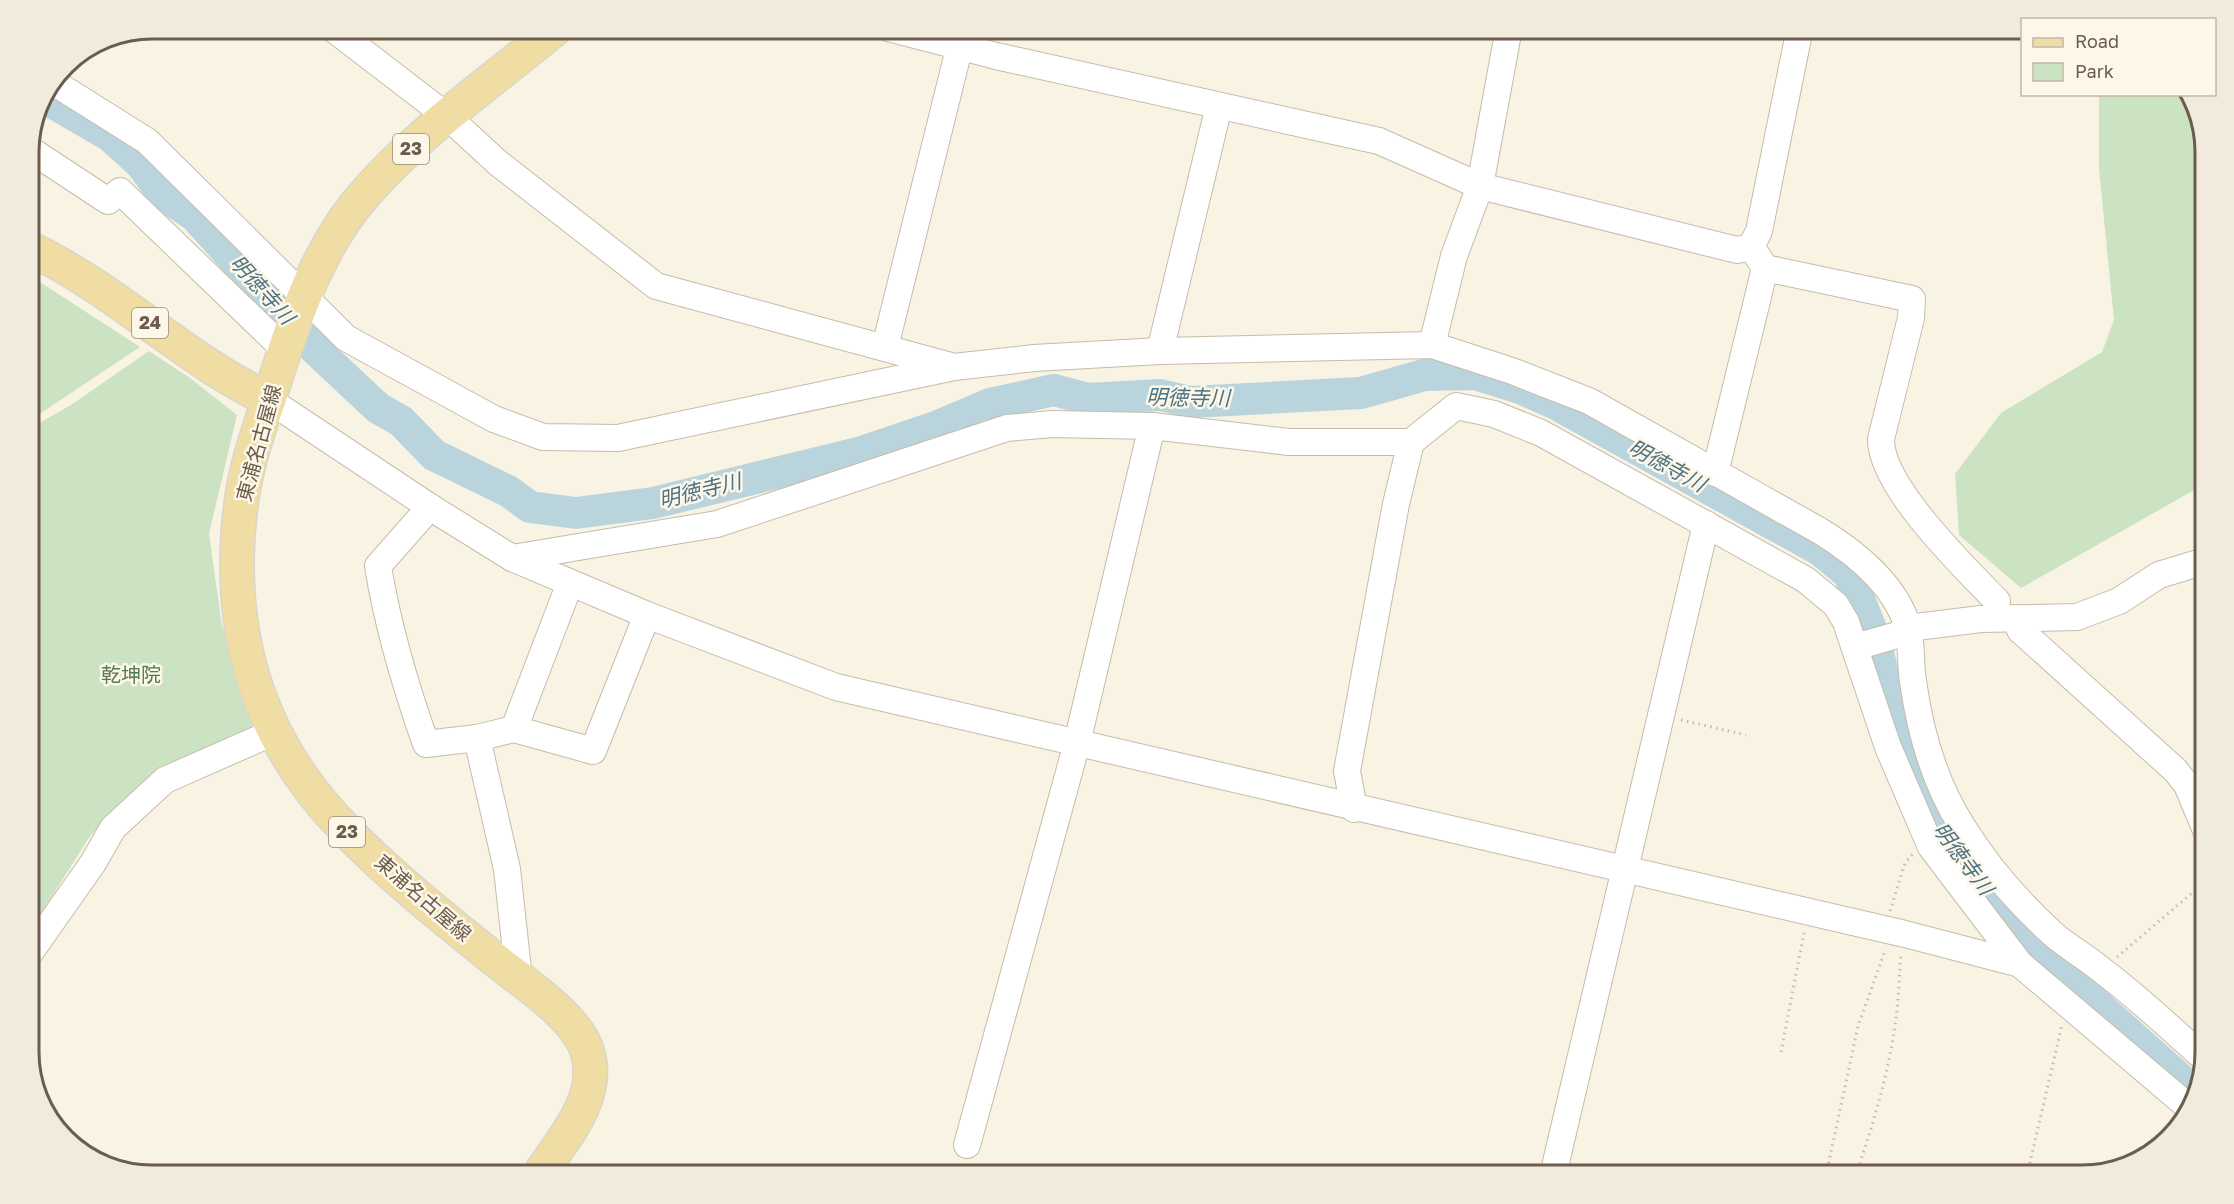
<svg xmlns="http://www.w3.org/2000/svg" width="2234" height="1204" font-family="'Golos Text','Noto Sans JP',sans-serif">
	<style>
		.green { fill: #cce3c3 }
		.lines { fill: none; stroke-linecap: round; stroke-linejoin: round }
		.river { stroke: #bad4de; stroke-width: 32 }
		.minor-casing { stroke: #c7bbab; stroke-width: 28 }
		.major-casing { stroke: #d9d5d0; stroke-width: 36 }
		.path { stroke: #ceb9a2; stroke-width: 3; stroke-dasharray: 1.5 4.5; stroke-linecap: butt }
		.minor { stroke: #fff; stroke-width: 26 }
		.major { stroke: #efdda3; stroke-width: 33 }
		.labels { text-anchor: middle; stroke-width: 5; stroke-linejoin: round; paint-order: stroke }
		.shield { fill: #fcf7e8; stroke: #978a7b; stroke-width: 1.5 }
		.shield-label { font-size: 18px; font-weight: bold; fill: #6c5c4c }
		.street-label { font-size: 20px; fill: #6c5c4c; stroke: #fcf7e8 }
		.park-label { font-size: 20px; fill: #537b4c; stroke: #fcf7e8 }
		.water-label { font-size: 21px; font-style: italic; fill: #4d7283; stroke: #fcf7e8 }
		.rim { fill: none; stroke: #6c5c4c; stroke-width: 3 }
	</style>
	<rect width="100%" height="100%" fill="#f8f3e2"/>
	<g class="green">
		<path d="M2099,95H2189L2205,144V484L2021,588L1959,535L1955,474L2001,413L2102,352L2114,320L2099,169Z"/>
		<path d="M29,275L140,347L29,421Z"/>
		<path d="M149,351L190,378L237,415L209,534L222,626L274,732L148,778L90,836L29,933V429L71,405Z"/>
	</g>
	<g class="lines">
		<path class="river" d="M43,97L110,136L141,164L164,195L195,216L315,349L378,408L401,421L434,455L508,491L530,507L576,513L653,503L862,452L936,427L990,404L1054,390L1088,399L1160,395L1191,402L1361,393L1424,375L1475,374L1520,388L1556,404L1820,550L1849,574L1873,634L1903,751L1923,805L1952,850L2031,946L2196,1093"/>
		<defs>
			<g id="minor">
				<path d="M332,28L448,117L498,163L656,286L951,366"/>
				<path d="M888,28L996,56L1379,141L1480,186L1737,250L1751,247L1759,231L1800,28"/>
				<path d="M53,82L147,141L346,338L494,419L543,437L618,438L954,367L1034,358L1160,351L1432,345L1512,371L1589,401L1820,531C1856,553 1895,584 1908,627C1912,642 1910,664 1913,681C1920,732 1934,782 1962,826C1986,865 2019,903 2053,934C2069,948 2088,958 2104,972C2139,998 2171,1029 2204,1058"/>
				<path d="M29,149L108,201L120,191L285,350"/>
				<path d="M1765,268L1912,299L1911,318L1881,439C1880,486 1965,568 1997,601"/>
				<path d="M1432,345L1454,256L1480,186L1509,28"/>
				<path d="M885,347L960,45"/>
				<path d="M1160,351L1219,106"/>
				<path d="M269,400L430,507L512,558L647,615L836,687L1905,934L2020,964"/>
				<path d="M1715,473L1765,268L1756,254"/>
				<path d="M430,507L378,566C388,628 405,685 426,744L477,738L507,869L519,979"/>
				<path d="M512,558L717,524L1007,428L1052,424L1152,426L1289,442H1411"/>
				<path d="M2015,618L2020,630L2175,770L2187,785L2205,828"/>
				<path d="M1908,628L1981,619L2077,617L2119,601L2159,575L2205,561"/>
				<path d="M1855,647L1908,632"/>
				<path d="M514,729L570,583"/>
				<path d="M477,738L514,729L593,751L647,615"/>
				<path d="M1354,809L1347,771L1396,504L1411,442L1456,406L1494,414L1541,433L1806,580L1836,605L1846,622L1888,747L1931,847L2020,964L2191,1109"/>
				<path d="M29,954L93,863L113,828L165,780L274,732"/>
				<path d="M967,1145L1077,743L1152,426"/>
				<path d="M1553,1175L1706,524"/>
			</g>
			<g id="major">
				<path d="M29,248C96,280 151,328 213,368C231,380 250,390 269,400"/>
				<path d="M539,1175C563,1139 604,1095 586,1048C573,1013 518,979 489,955C440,915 389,875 345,829C254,737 224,623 242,497C248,456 265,413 277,374C296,315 316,256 354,207C408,139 489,84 556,28"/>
			</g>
		</defs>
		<use href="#minor" class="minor-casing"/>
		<use href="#major" class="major-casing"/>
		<g class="path">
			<path d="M1681,720L1746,735"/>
			<path d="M1890,911L1905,863L1913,854"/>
			<path d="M2117,957L2205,882"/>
			<path d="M1781,1052L1804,933"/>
			<path d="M1826,1175L1858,1026L1885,951"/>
			<path d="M1856,1175C1873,1124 1889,1073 1896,1018C1899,997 1899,975 1901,954"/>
			<path d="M2027,1175L2062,1025"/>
		</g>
		<use href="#minor" class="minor"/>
		<use href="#major" class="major"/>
	</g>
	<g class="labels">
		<g class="shield">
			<rect x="393" y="134" width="36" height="30" rx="4.5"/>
			<rect x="132" y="308" width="36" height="30" rx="4.5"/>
			<rect x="329" y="817" width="36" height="30" rx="4.5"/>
		</g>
		<g class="shield-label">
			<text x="411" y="155">23</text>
			<text x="150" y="329">24</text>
			<text x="347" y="838">23</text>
		</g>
		<g class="street-label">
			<text transform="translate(259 443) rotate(-75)" y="7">東浦名古屋線</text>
			<text transform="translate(423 898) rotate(41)" y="7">東浦名古屋線</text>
		</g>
		<g class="park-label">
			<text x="131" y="682">乾坤院</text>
		</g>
		<g class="water-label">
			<text transform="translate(262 290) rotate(48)" y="7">明徳寺川</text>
			<text transform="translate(1188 398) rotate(1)" y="7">明徳寺川</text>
			<text transform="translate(1667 466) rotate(29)" y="7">明徳寺川</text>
			<text transform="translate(700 491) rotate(-14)" y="7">明徳寺川</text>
			<text transform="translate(1963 859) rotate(53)" y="7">明徳寺川</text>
		</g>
	</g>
	<path d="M0 0H2234V1204H0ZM152 39H2082A113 113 0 0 1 2195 152V1052A113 113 0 0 1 2082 1165H152A113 113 0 0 1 39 1052V152A113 113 0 0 1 152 39Z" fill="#f0ebdc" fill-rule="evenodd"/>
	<path class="rim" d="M152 39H2082A113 113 0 0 1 2195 152V1052A113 113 0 0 1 2082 1165H152A113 113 0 0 1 39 1052V152A113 113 0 0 1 152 39Z"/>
	<rect x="2021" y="18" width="195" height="78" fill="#fcf7e8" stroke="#c2b9aa" stroke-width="1.5"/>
	<rect x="2033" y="38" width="30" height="9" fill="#efdda3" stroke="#c2b9aa" stroke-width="1.5"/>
	<text x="2075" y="48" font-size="18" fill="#6c5c4c">Road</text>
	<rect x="2033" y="63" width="30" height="18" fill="#cce3c3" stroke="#c2b9aa" stroke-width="1.5"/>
	<text x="2075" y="78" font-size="18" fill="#6c5c4c">Park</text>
</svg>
